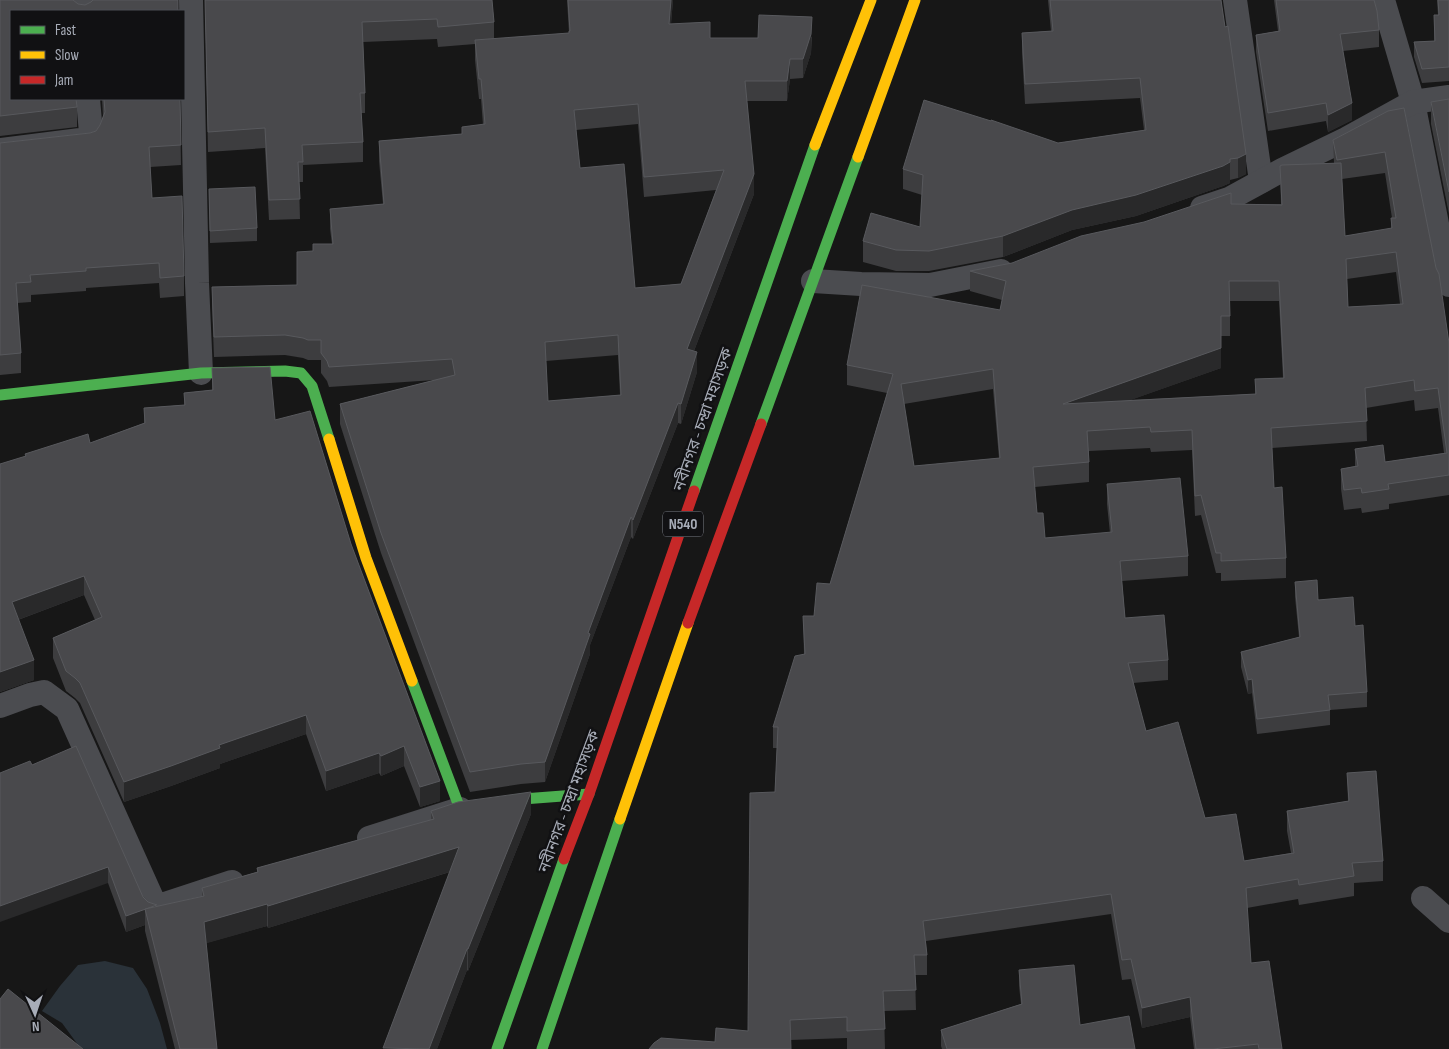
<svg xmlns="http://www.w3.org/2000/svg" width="1449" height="1049" font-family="'Sofia Sans Condensed','Noto Sans Bengali',sans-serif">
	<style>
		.water { fill: #2a3239 }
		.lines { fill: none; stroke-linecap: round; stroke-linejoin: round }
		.street { stroke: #4b4c50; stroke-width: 24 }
		.fast { stroke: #4caf50; stroke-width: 11 }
		.slow { stroke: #ffc107; stroke-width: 11 }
		.jam { stroke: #c62828; stroke-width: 11 }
		.wall { fill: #3d3d3f; fill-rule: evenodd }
		.shaded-wall { fill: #29292a }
		.building { fill: #49494c; stroke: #58595d; fill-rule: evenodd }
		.labels { text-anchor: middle; stroke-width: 5; stroke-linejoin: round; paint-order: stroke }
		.shield { fill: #111113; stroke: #7b7e86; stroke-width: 1 }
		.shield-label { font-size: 15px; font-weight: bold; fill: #a8adb8 }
		.street-label { font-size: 16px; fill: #a8adb8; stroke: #111113 }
	</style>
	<rect width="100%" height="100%" fill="#171717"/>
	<path class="water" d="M105,961L133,968L147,989L160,1023L167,1049H81L62,1023L42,1011L60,986L78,965Z"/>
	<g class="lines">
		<g class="street">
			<path d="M82,0L83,11"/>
			<path d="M191,0L197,283L201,373"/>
			<path d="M1235,0L1261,181"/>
			<path d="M1383,0L1413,102L1449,285"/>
			<path d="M0,150L88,139L91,133L88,99"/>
			<path d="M1202,208L1229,199L1282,170L1346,139L1413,102L1449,97"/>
			<path d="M813,281L861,284L930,285L1001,271"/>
			<path d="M0,706L30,695L44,692L67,709L156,907L232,882"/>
			<path d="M369,838L460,809"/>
			<path d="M1423,898L1449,921"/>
		</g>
		<g class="fast">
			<path d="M0,395L201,373L285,371L301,373L312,386L329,439"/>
			<path d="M761,424L858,157"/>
			<path d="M694,491L815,145"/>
			<path d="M412,681L460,809L523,799L589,794"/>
			<path d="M497,1049L564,859"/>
			<path d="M542,1049L620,819"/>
		</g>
		<g class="slow">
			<path d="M815,145L871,0"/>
			<path d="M858,157L915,0"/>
			<path d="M329,439L366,558L412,681"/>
			<path d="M620,819L688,623"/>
		</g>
		<g class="jam">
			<path d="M688,623L761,424"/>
			<path d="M564,859L589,794L694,491"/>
		</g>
	</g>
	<g class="wall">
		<path d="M0,0L85,5L11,11L77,107V127L0,136Z"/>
		<path d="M205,0H492L494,22V39L569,33L567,0H673L671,24L710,38H758L812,37L811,53L803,78L790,79L787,101H747L754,194L694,351L697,372L681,424L678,423L633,539L631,537L590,645V654L545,782L521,784L470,792L381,553L340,424V404L435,380L329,387L327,381L321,373V360H308L303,358L285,355L214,357L212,306V287L297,285L313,251L332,244L330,229V209L383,204L379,161V141L462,134V127L483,125L481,99H479L475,60V44L438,47L437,39L363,42L365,93V113H361L363,142V162L303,165V182H299L300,219L269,220L265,148L208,152ZM638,124L644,197L716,190L681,284L635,288L580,168L576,130ZM618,355L620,395L548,401L546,361Z"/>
		<path d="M1048,0H1221L1246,174L1238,178L1230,180V183L1223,186L1136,216L1072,230L1003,257L929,271H896L863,262V241L920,227L922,195L903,189V169L1058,143L1144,130L1140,98L1025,104L1022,53V33L1051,31Z"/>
		<path d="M1274,0H1374L1379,30V47L1343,51L1352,120L1328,132L1326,121L1268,131L1256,52V35L1278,31Z"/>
		<path d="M1437,0H1449V81L1422,83L1414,57V42L1434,41V15H1438Z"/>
		<path d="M102,99H180L181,165L150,167L152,198L184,276V296L160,298L159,283L86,288V291L31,295V302L17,303L21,353V373L0,375V143L90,133L96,131L100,125L103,116Z"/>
		<path d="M1449,99V214L1431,124V102Z"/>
		<path d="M1388,111L1449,343V495L1389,504V509L1362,513L1361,508L1344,510L1341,489V469L1355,466V449L1385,462L1444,453L1438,408L1415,411L1414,400L1366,408L1367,441L1272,448L1274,488L1286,558V578L1221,581V573H1216L1201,515L1195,516L1192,450L1151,452L1150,448L1089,451V482L1035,487L1037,513L1045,538L1110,533L1107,504V484L1188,556V576L1122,581L1125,618L1168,660V680L1133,683L1146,731L1205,818L1244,861L1291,853L1287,831V811L1348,801L1347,773L1383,861V881L1354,883V896L1299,905L1298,899L1247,908L1251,963L1282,1049H1194L1190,1017L1142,1028L1131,979L1122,980L1111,914L926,941L927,955V975H915L916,1010L884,1011L885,1049H847V1038L790,1040L715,1042L748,1031L775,792L777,748H773V727L804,654L803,616H814L830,584L887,393L847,385V365L1000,310L1002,300L970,291V271L1012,263L1231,204H1281L1280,166L1334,163L1333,140ZM1385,173L1392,218H1391V229L1345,236L1342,179ZM1396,272L1400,304L1348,307L1347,279ZM1230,301H1279L1283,378L1255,379V394L1130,400L1221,368V336H1230ZM993,389L999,458L914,466L904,404Z"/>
		<path d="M209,189L257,228V241L210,243Z"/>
		<path d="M212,368L275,420L351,544L440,801L420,807L404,766L381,776L379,773L326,791L306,734L220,764V768L171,786L124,802L80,703L75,698L66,691L53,658V638L95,620L84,595L18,620L34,680L0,692V464L25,457V454L90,443L144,423V408L184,405V393L212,390Z"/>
		<path d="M1295,582L1355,626L1367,692V707L1330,710V725L1257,734L1252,693L1248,694L1241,667V652L1299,637L1295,597Z"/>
		<path d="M32,765L148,902L157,907L202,896V888L257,872V868L431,820V811L531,814L468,971L467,970L437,1049L383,1048L450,872L268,928L267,926L206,943L217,1049H175L145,931V925L126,932L108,883Z"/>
		<path d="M1019,970L1080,1025L1135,1049H942L941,1046V1030L1021,1004L1019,986Z"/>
	</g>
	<g class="shaded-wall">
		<path d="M671,0H673L669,44V24Z"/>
		<path d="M812,17L811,53L803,78V59Z"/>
		<path d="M790,59V79L787,101V81Z"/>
		<path d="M1352,103V120L1328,132V115Z"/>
		<path d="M1246,154V174L1238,178V158Z"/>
		<path d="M1230,162V183L1223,186L1136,216L1072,230L1003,257V236L1072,210Z"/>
		<path d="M754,174V194L687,369V349Z"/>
		<path d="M1221,348V368L1063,424V404Z"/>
		<path d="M697,352V372L681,424V404Z"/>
		<path d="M678,403V423L633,539V520Z"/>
		<path d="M631,517V537L590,645V654L545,782V762L588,633Z"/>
		<path d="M84,576V595L12,622V602Z"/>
		<path d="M34,660V680L0,692V672Z"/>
		<path d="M1252,679V693L1248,694V680Z"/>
		<path d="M306,715V734L220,764V768L171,786L124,802V782L219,745Z"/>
		<path d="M404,746V766L381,776V756Z"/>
		<path d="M379,753V773L326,791V771Z"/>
		<path d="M440,781V801L420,807V787Z"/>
		<path d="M531,792V814L468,971V949Z"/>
		<path d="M459,847V869L268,928V906Z"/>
		<path d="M108,867V883L0,922V906Z"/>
		<path d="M267,904V926L204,944V922Z"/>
		<path d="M157,905V921L145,909V925L126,932V916Z"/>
		<path d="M467,949V970L437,1049H429Z"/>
		<path d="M1190,997V1017L1142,1028V1008Z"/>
	</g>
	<g class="building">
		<path d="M0,0H73L78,4L85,5L91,2L93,0H178V11H11V99H76L77,107L0,116Z"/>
		<path d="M205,0H492L494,22L438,27L437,19L362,22L365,93H360L363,142L302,145L303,162H298L300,199L269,200L265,128L208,132Z"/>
		<path d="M568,0H671L669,24L710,22V38H758L759,15L812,17L811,34L803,59H790L787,81H745L754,174L687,349L697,352L681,404L678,403L633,520L631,517L588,633L590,634L545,762L521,764L470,772L381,533L340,404L455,375L452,359L329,367L327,361L321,353V340H308L303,338L285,335L214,337L212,287L297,285V252L313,251V244H333L330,209L384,204L379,141L462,134V127L485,124L481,79H479L475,40L569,33V31H570ZM638,104L644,177L724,170L681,284L635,288L624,164L580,168L574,110ZM618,335L621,395L548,401L545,342Z"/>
		<path d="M1050,0H1221L1225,27L1228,26L1246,154L1238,158L1230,159V162L1223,166L1136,195L1072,210L1003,236L929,251L896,250L863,241L871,213L920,227L923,175L903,169L924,100L991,121V120L1058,143L1146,130L1140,78L1025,84L1022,33L1053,31Z"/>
		<path d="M1276,0H1374L1377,11L1379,30L1340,34L1352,103L1328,115L1326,103L1268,113L1256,35L1280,31Z"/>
		<path d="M1438,0H1449V67L1422,69L1414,42L1435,41L1434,15H1439Z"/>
		<path d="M104,99H180L181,145L149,147L152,198L182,196L184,276L160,278L159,263L86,268V271L30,275L31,282L16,283L21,353L0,355V143L90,133L96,131L100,125L105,112Z"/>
		<path d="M1449,99V192L1431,102Z"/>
		<path d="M1404,108L1436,268L1439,274L1449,343V475L1388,484L1389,489L1362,493L1361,488L1344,490L1341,469L1358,466L1355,449L1383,445L1385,462L1447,453L1438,388L1415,391L1414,380L1365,388L1367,421L1271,428L1274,488L1282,487L1286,558L1221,561V553H1216L1201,495L1195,496L1192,430L1151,432L1150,427L1087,431L1089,462L1033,467L1037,513H1043L1045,538L1112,532L1107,484L1180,478L1188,556L1120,561L1125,618L1164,615L1168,660L1128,663L1146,731L1178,722L1205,818L1236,814L1244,861L1294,853L1287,811L1349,801L1347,773L1376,771L1383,861L1352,863L1354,876L1299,885L1298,879L1246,888L1251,963L1269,961L1282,1049H1259L1258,1044L1213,1049H1196L1190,997L1142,1008L1131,959L1122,960L1111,894L923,921L927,955H914L916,990L883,991L885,1029L847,1031V1017L790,1020L791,1049H649L654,1043L661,1038L715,1042L716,1028L748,1031L750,793L775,792L778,727H773L795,656L805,654L803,616H814L817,583L830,584L893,374L847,365L862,285L1000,310L1006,281L970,271L1012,263L1081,236L1144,222L1231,193V204L1282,205L1280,166L1282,165L1341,163L1345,236L1392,228L1391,218H1396L1385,152L1337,160L1333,140L1388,111ZM1396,252L1403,304L1348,307L1346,259ZM1229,281H1279L1284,378L1255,379L1256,394L1063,404L1221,348V316H1230ZM993,369L1000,458L914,466L901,384Z"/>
		<path d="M255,187L257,228L210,231L209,189Z"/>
		<path d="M270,367L275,420L310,411L351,544L440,781L420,787L404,746L381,756L379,753L326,771L306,715L219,745L220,748L171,766L124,782L80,683L75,678L66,671L53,638L102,617L84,576L12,602L34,660L0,672V464L26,456L25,454L88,434L90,443L145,423L144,408L185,405L184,393L213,390L212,368Z"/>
		<path d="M1317,580L1318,600L1353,597L1355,626L1363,625L1367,692L1328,695L1330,710L1257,719L1252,679L1248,680L1241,652L1300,637L1295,582Z"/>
		<path d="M76,746L143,897L148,902L157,905L126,916L108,867L0,906V773L30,761L32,765Z"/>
		<path d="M531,792L468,949H467L429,1049L383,1048L459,847L268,906L267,904L204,922L217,1049H180L145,909L204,896L202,888L258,872L257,868L434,819L431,811L458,802Z"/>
		<path d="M1074,965L1080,1025L1129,1016L1135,1049H947L941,1030L1022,1004L1019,970Z"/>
		<path d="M8,989L83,1049H0V999Z"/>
	</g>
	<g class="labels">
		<rect class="shield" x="663" y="511.5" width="40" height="25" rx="4"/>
		<g class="shield-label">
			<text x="683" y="529">N540</text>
		</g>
		<g class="street-label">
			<text transform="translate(702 419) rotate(-71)" y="6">নবীনগর - চন্দ্রা মহাসড়ক</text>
			<text transform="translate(568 801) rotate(-70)" y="6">নবীনগর - চন্দ্রা মহাসড়ক</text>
		</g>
	</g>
	<rect x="10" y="10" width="175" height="90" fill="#111113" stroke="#4d4f55"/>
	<rect x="20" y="26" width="25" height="8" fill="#4caf50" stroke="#4d4f55"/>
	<text x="55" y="35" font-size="15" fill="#a8adb8">Fast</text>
	<rect x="20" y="51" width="25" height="8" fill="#ffc107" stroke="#4d4f55"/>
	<text x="55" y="60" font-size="15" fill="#a8adb8">Slow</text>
	<rect x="20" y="76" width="25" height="8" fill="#c62828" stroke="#4d4f55"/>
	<text x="55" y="85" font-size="15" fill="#a8adb8">Jam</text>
	<g transform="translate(35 1014) rotate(177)" stroke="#111113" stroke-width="4" paint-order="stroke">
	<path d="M0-4L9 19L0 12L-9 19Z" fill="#a8adb8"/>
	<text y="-8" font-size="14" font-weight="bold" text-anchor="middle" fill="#a8adb8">N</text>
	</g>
</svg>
